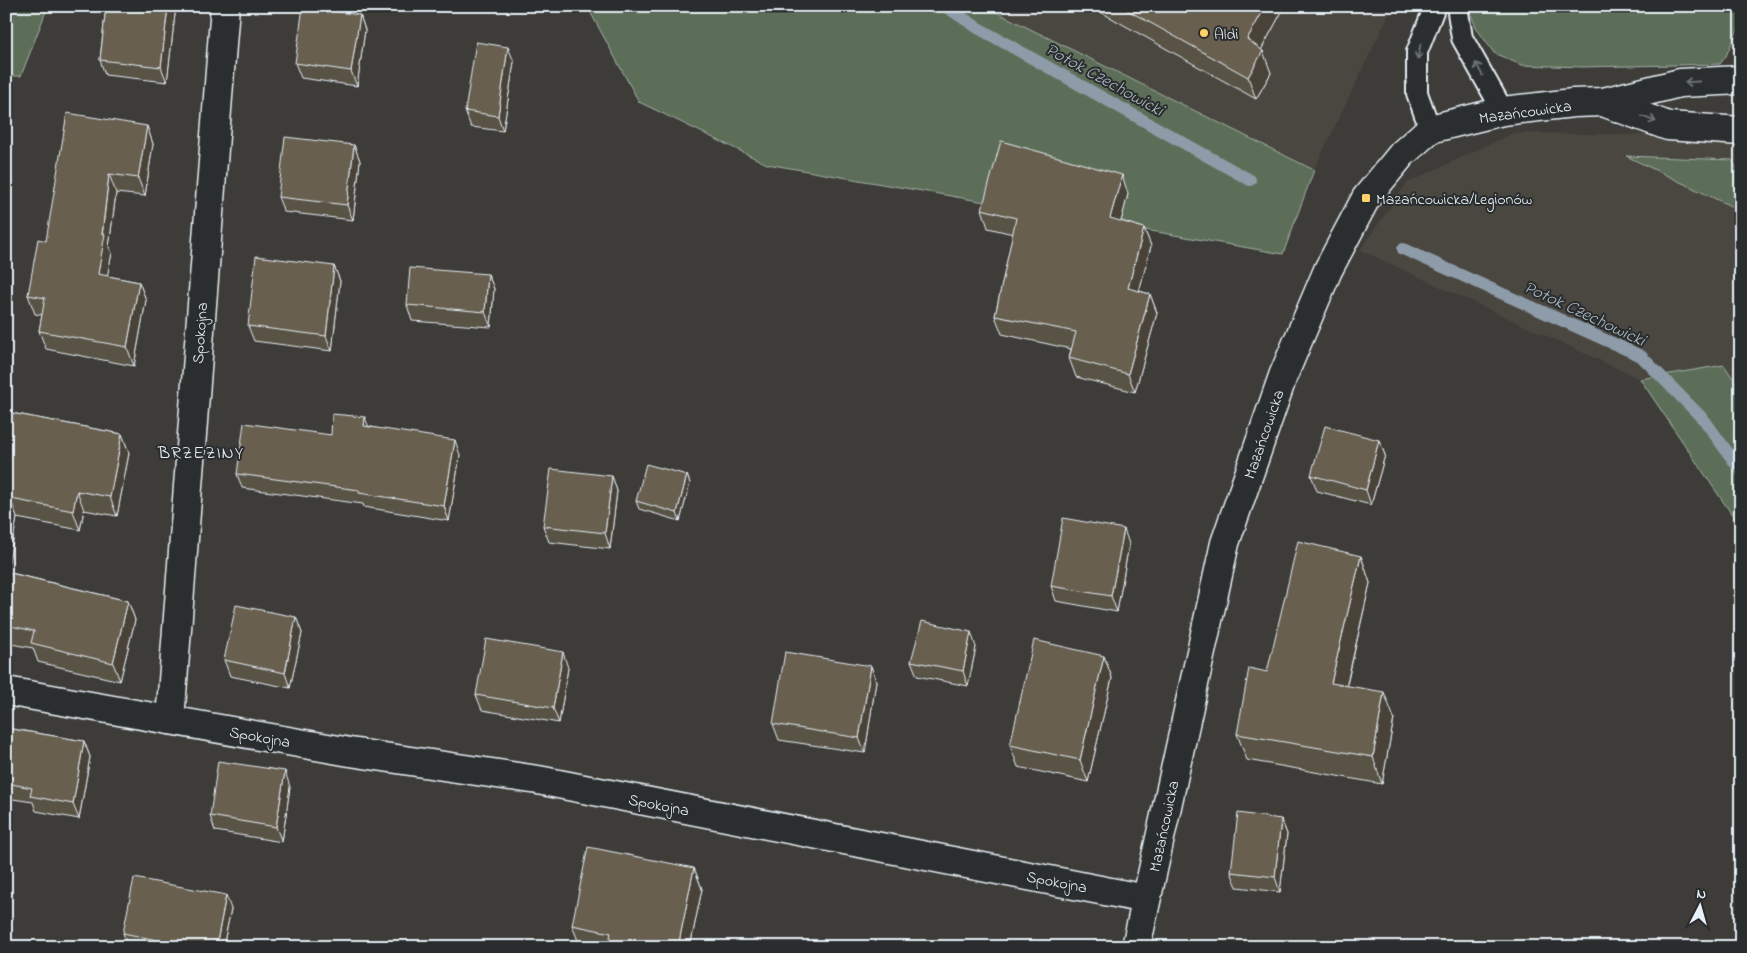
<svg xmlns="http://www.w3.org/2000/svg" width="1747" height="953" font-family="'Indie Flower',sans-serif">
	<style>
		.built { fill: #4a463f }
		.green { fill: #5d6e58; stroke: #a2b0a8 }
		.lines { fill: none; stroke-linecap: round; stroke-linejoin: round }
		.stream { stroke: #8e9ca9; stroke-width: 12 }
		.lane-casing { stroke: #e8f1f8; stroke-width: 24 }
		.street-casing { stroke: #e8f1f8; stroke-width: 31 }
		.secondary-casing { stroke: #e8f1f8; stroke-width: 31 }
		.lane { stroke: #2a2d2e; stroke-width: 20 }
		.street { stroke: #2a2d2e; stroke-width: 28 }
		.secondary { stroke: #2a2d2e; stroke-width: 28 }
		.wall { fill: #595245; stroke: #e8f1f8 }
		.shaded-wall { fill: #494238; stroke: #e8f1f8 }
		.building { fill: #685f50; stroke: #e8f1f8 }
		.oneway { stroke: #6c7275 }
		.poi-dot { fill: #ffd166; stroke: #2a2d2e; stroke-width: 2 }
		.labels { text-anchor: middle; stroke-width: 4; stroke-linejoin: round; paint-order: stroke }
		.poi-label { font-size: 16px; fill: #e8f1f8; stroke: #2a2d2e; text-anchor: start }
		.street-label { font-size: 16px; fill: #e8f1f8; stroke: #2a2d2e }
		.water-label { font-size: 18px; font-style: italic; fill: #acb9c3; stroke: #2a2d2e }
		.neighbourhood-label { font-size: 18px; letter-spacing: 1px; fill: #e8f1f8; stroke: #2a2d2e }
	</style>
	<rect width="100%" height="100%" fill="#3d3c38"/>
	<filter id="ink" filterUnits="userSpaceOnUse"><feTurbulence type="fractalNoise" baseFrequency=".02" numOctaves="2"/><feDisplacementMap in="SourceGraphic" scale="10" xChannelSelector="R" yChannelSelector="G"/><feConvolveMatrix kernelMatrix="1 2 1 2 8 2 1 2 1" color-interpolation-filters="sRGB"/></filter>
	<g filter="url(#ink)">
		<g class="built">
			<path d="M984,6H1393L1314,170Z"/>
			<path d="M1513,133L1658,135L1741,143V390L1724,365L1640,379L1360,250L1407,183Z"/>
		</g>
		<g class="green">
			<path d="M6,6H48L21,76H6Z"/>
			<path d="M587,6H984L1314,170L1283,254L767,164L639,102Z"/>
			<path d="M1470,6H1741V22L1726,56L1720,64L1583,67L1521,65L1494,53L1477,29L1470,13Z"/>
			<path d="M1626,156L1732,160L1741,176V211Z"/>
			<path d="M1724,365L1741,390V528L1640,379Z"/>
		</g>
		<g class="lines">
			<g class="stream">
				<path d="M945,6L978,28L1250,180"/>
				<path d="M1403,249L1641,356L1705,421L1741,471"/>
			</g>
			<defs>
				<g id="lane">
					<path d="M1457,6L1462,38L1503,111"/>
					<path d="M1430,129L1417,93V52L1435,6"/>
				</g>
				<g id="street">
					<path d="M6,691L350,752L538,780L1146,899"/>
					<path d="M170,720L225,6"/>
				</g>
				<g id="secondary">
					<path d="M1603,102L1668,126L1741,131"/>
					<path d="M1136,947L1225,543L1283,376L1328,270L1366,198L1402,154L1430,129L1503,111L1573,103L1603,102L1680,83L1741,80"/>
				</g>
			</defs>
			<use href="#lane" class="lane-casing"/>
			<use href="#street" class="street-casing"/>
			<use href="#secondary" class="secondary-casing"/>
			<use href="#lane" class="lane"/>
			<use href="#street" class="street"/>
			<use href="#secondary" class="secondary"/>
		</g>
		<g class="wall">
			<path d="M106,6H176L167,82L105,75L100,60Z"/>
			<path d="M1090,6H1285L1261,50L1271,73L1256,99Z"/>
			<path d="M360,15L365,30L357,86L301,78L295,63Z"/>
			<path d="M514,62L503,131L471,127L465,111Z"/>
			<path d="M147,126L153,144L145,196L116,193L109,247L112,253L107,276L139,282L146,300L134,366L46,349L39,331L42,315L35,314L28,295L46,241Z"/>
			<path d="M354,145L360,161L353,220L284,212L278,197Z"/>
			<path d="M1128,194L1121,221L1144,228L1151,246L1139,291L1150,294L1157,313L1135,392L1076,377L1069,358L1071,349L1002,334L995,316L1013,234L988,228L982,209Z"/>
			<path d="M334,266L340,281L332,351L254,341L248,326Z"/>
			<path d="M488,274L494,289L491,327L412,321L407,305Z"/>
			<path d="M6,412L122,434L129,453L117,516L84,510L80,530L17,518L7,572L128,601L135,620L120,681L38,662L33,648L6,643Z"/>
			<path d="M369,426L460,455L449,521L364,507L363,504L242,488L237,474Z"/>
			<path d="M1379,440L1385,455L1371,505L1317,491L1311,475Z"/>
			<path d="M687,475L690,483L680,521L639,509L636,501Z"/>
			<path d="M612,476L617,491L610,549L549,542L543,526Z"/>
			<path d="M1129,544L1117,612L1056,601L1051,586Z"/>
			<path d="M1361,556L1370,583L1347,685L1394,718L1382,784L1247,760L1237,734L1267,672Z"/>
			<path d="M296,617L302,633L290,688L230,676L224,660Z"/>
			<path d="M976,647L968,686L917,676L911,661Z"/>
			<path d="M1104,656L1112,678L1088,782L1018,767L1010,745Z"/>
			<path d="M871,666L876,681L865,753L779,740L773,724Z"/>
			<path d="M568,668L559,723L482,710L476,695Z"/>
			<path d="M6,728L84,741L90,757L79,819L36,811L33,802L6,798Z"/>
			<path d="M290,787L282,842L215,831L210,816Z"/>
			<path d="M1281,819L1287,834L1280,892L1237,887L1231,872Z"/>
			<path d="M694,868L702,889L690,947H584L580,946L572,925Z"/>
			<path d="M231,909L223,947H128L123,933Z"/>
		</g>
		<g class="shaded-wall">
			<path d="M168,6H176L167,82L161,67Z"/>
			<path d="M1266,6H1285L1255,61L1247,39Z"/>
			<path d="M360,15L365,30L357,86L351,71Z"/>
			<path d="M508,47L514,62L503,131L498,116Z"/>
			<path d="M1263,51L1271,73L1256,99L1248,77Z"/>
			<path d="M147,126L153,144L145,196L138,178Z"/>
			<path d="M354,145L360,161L353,220L347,205Z"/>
			<path d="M109,174L116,193L109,247L112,253L104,292L98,274Z"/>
			<path d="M1122,175L1128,194L1117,237L1110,218Z"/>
			<path d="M1144,228L1151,246L1135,307L1128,288Z"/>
			<path d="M334,266L340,281L332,351L326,336Z"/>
			<path d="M488,274L494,289L491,327L485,312Z"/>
			<path d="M139,282L146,300L134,366L127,347Z"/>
			<path d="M1150,294L1157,313L1135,392L1128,374Z"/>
			<path d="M365,417L370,431L364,426Z"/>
			<path d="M122,434L129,453L117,516L110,497Z"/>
			<path d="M455,440L460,455L449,521L444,506Z"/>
			<path d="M1379,440L1385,455L1371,505L1366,490Z"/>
			<path d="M687,475L690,483L680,521L677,513Z"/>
			<path d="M612,476L617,491L610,549L605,533Z"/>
			<path d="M77,491L84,510L80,530L73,511Z"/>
			<path d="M11,499L17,518L6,576V522Z"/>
			<path d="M1124,529L1129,544L1117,612L1111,596Z"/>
			<path d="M1361,556L1370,583L1341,709L1331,683Z"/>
			<path d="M128,601L135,620L120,681L113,663Z"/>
			<path d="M296,617L302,633L290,688L285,673Z"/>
			<path d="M971,632L976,647L968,686L963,671Z"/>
			<path d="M563,652L568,668L559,723L553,708Z"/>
			<path d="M1104,656L1112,678L1088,782L1080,760Z"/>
			<path d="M871,666L876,681L865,753L859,738Z"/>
			<path d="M1384,692L1394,718L1382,784L1373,757Z"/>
			<path d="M84,741L90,757L79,819L73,804Z"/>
			<path d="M285,771L290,787L282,842L276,827Z"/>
			<path d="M1281,819L1287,834L1280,892L1275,877Z"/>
			<path d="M694,868L702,889L690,947H678Z"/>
			<path d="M226,895L231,909L223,947H216Z"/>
		</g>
		<g class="building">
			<path d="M106,6H168L161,67L100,60Z"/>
			<path d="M1120,6H1266L1247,39L1263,51L1248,77Z"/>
			<path d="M303,7L360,15L351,71L295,63Z"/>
			<path d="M476,42L508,47L498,116L465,111Z"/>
			<path d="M67,113L147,126L138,178L109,174L102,234H105L98,274L139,282L127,347L39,331L45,298L28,295L38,239L46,241Z"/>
			<path d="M285,137L354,145L347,205L278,197Z"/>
			<path d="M1001,141L1122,175L1110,218L1144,228L1128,288L1150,294L1128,374L1069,358L1076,332L995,316L1016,218L982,209Z"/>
			<path d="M256,256L334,266L326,336L248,326Z"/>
			<path d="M410,268L488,274L485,312L407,305Z"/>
			<path d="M6,412L122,434L110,497L77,491L73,511L11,499L6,522Z"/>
			<path d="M332,414L365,417L364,426L455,440L444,506L359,493V490L237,474L244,423L331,435Z"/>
			<path d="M1325,426L1379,440L1366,490L1311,475Z"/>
			<path d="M646,464L687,475L677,513L636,501Z"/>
			<path d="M551,469L612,476L605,533L543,526Z"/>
			<path d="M1063,518L1124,529L1111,596L1051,586Z"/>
			<path d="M1298,541L1361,556L1331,683L1384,692L1373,757L1237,734L1249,668L1267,672Z"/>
			<path d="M6,572L128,601L113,663L31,643L34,631L6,625Z"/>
			<path d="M236,605L296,617L285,673L224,660Z"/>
			<path d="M922,621L971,632L963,671L911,661Z"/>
			<path d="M486,639L563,652L553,708L476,695Z"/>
			<path d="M1034,640L1104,656L1080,760L1010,745Z"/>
			<path d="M785,652L871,666L859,738L773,724Z"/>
			<path d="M6,728L84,741L73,804L30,796L32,788L6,783Z"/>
			<path d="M218,761L285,771L276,827L210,816Z"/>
			<path d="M1238,813L1281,819L1275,877L1231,872Z"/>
			<path d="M588,847L694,868L678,947L608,946L611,933L572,925Z"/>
			<path d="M134,878L226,895L216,947H191L123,933Z"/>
		</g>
		<defs><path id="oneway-shaft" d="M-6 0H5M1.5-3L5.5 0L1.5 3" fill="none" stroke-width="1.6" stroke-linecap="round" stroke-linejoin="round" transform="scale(1.25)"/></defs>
		<g class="oneway">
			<use href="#oneway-shaft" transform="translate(1419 52) rotate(101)"/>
			<use href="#oneway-shaft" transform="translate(1479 69) rotate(-119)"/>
			<use href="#oneway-shaft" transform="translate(1692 82) rotate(177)"/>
			<use href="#oneway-shaft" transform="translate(1649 119) rotate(20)"/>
		</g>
	</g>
	<g class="poi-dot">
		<circle cx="1204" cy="33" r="5"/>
		<rect x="1361" y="193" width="10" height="10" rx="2.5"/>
	</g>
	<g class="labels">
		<g class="poi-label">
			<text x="1214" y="39">Aldi</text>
			<text x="1376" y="204">Mazańcowicka/Legionów</text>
		</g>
		<g class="street-label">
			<text transform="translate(1525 111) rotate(-8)" y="6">Mazańcowicka</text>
			<text transform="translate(199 333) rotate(-86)" y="6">Spokojna</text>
			<text transform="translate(1263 434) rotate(-71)" y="6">Mazańcowicka</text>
			<text transform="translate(260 736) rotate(10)" y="6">Spokojna</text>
			<text transform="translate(659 804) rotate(11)" y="6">Spokojna</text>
			<text transform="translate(1163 826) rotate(-78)" y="6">Mazańcowicka</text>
			<text transform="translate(1057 881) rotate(11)" y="6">Spokojna</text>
		</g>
		<g class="water-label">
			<text transform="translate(1105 79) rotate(29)" y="6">Potok Czechowicki</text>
			<text transform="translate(1585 313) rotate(25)" y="6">Potok Czechowicki</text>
		</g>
		<g class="neighbourhood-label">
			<text x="201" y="458">BRZEZINY</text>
		</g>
	</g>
	<rect width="1747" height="953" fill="none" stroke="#2a2d2e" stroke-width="25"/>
	<rect x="12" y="12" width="1722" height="928" fill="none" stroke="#e8f1f8" stroke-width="2" filter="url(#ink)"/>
	<g transform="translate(1700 906) rotate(6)" stroke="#2a2d2e" stroke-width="4" paint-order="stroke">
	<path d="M0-4L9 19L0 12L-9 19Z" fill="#e8f1f8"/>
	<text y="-8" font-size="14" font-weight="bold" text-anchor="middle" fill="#e8f1f8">N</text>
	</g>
</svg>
